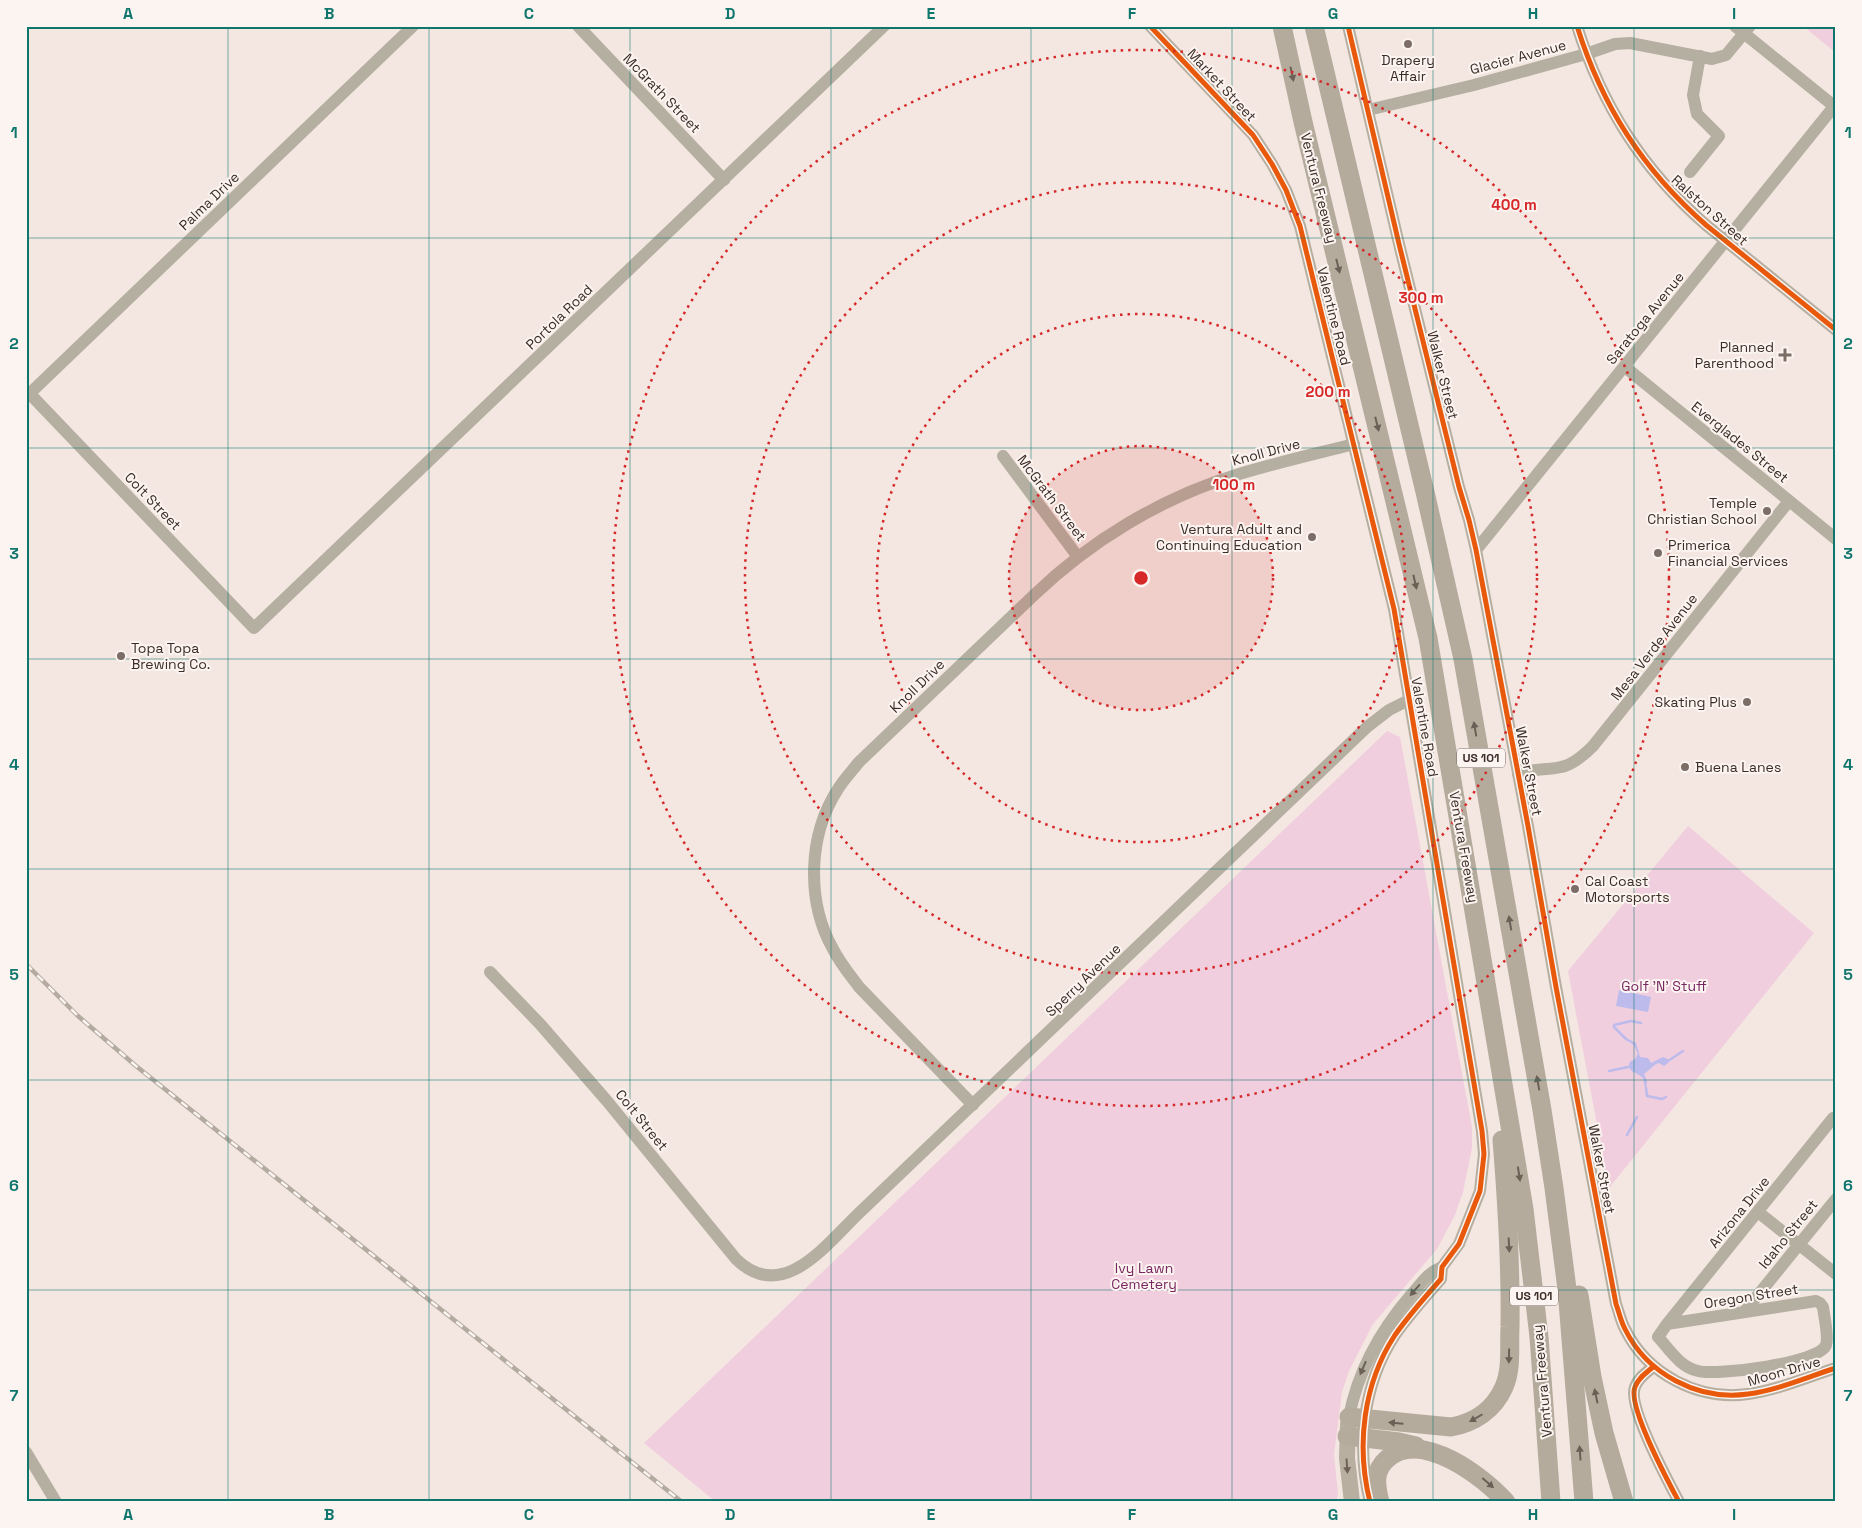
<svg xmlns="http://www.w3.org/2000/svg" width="1862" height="1528" font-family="'Space Grotesk',sans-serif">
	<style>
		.green { fill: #f1cede }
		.water { fill: #bcbbec }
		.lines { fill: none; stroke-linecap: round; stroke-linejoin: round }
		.stream { stroke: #bcbbec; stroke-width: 2.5 }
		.minor { stroke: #b4afa0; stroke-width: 12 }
		.major { stroke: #b8afa0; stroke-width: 16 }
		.highway { stroke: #b4ab9d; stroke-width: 19 }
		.rail-casing { stroke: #b3aba0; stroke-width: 4.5 }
		.rail { stroke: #fcf4f0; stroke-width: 2.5; stroke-dasharray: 8; stroke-linecap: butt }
		.cycleway-casing { stroke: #fcf4f0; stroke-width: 8 }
		.cycleway { stroke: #e8590c; stroke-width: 5 }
		.oneway { fill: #6c5f56 }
		.oneway2 { fill: #6c6057 }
		.oneway3 { fill: #6e6057 }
		.grid { fill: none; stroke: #0f766e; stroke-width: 1; stroke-opacity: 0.55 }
		.ring { fill: none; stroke: #d62828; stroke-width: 2.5; stroke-dasharray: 2.5 5 }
		.poi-dot { fill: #7c6d67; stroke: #fcf4f0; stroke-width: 2 }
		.labels { text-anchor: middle; stroke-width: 4; stroke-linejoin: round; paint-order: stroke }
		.shield { fill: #fcf4f0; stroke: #766863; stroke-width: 1 }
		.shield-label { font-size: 12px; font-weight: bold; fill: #3c2c26 }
		.street-label { font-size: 14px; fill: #3c2c26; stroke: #fcf4f0 }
		.poi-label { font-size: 14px; fill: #3c2c26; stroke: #fcf4f0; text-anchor: end }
		.park-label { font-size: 14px; fill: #772660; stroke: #fcf4f0 }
		.centre { fill: #d62828; stroke: #fcf4f0; stroke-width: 2.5 }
		.ring-label { font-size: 15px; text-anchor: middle; font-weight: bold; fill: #d62828; stroke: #fcf4f0; stroke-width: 4; stroke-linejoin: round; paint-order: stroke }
		.neatline { fill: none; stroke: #0f766e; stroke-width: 2 }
		.grid-label { font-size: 16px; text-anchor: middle; font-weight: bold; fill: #0f766e }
	</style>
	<rect width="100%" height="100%" fill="#f4e6e1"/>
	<g class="green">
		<path d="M1803,26H1836V53Z"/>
		<path d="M1387,731L1400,737L1472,1127V1148L1463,1192L1455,1215L1437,1249L1373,1324L1349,1371L1342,1392L1334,1455L1338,1494L1336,1502H716L644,1443Z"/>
		<path d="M1688,826L1814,933L1609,1188L1568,971Z"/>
	</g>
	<g class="water">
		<path d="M1619,990L1651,997L1648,1012L1616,1006Z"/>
		<path d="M1636,1043L1640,1057L1648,1058L1651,1063L1663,1057L1668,1059V1063L1664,1066L1659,1063L1656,1064L1644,1074L1647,1081L1646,1088H1645L1643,1078C1637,1072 1625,1071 1630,1062L1635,1059L1638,1054L1634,1045Z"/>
	</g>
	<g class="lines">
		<g class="stream">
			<path d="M1635,1044L1626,1039L1614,1027V1025L1631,1021L1641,1023"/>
			<path d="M1668,1061L1683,1051"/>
			<path d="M1609,1071L1628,1067"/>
			<path d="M1646,1088L1647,1096L1662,1099L1666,1097"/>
			<path d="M1627,1135L1637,1117"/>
		</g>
		<g class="minor">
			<path d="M578,26L724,180"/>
			<path d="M1150,26L1253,135L1272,164L1286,190L1300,226L1394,609L1482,1131L1484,1154L1480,1191L1459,1244L1442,1267L1441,1279C1425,1297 1409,1315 1395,1335C1363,1384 1356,1446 1370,1502"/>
			<path d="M1348,26L1399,244L1459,487L1469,520L1476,550L1528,826L1556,987L1616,1304C1619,1312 1621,1322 1625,1329C1647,1374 1698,1401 1748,1394C1778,1390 1807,1377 1836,1368"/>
			<path d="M1577,26C1602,106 1643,170 1706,225L1836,330"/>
			<path d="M1735,26L1834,106"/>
			<path d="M1368,110L1474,85L1586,54L1615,44L1630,43L1712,59L1726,55L1750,26"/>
			<path d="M1690,172L1719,136L1697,114L1693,95L1700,56"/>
			<path d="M1625,367L1836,539"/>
			<path d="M30,394L254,628L884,26"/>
			<path d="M26,397L413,26"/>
			<path d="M1003,456L1078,557"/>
			<path d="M1476,550L1836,104"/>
			<path d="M1518,774C1536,767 1545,771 1561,767C1573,765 1585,754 1593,746L1789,501"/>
			<path d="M490,972L540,1024L607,1101L736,1259C782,1304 825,1246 857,1215L1367,727L1389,710L1409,700"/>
			<path d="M973,1105L859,987C850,975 840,963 833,949C806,901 808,835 838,789C844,779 852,771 859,762L1033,596C1090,541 1161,498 1236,475C1275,463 1315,454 1354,444"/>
			<path d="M1758,1212L1836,1274"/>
			<path d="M1745,1311L1836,1199"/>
			<path d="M1667,1324L1816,1301L1820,1303L1823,1307C1824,1316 1829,1337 1826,1345C1820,1363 1717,1376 1698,1371C1680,1367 1670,1350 1658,1337L1667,1324L1833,1118L1836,1120"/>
			<path d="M1653,1367C1646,1373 1638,1378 1635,1387C1627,1406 1669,1483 1679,1502"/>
			<path d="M1349,1417C1358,1370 1380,1331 1411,1295C1422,1283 1427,1273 1442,1267"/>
			<path d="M26,1452L56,1502"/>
		</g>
		<path class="major" d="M1348,1424L1347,1458L1352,1502"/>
		<g class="highway">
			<path d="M1282,26L1303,122L1428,638L1524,1209L1539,1337L1551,1502"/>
			<path d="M1314,26L1425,492L1463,659L1542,1110L1554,1188L1567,1289L1584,1502"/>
			<path d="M1579,1295L1592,1377L1604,1433L1624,1502"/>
			<path d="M1349,1417L1451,1427C1474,1423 1494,1410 1504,1387C1512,1369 1509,1347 1510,1327C1511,1264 1507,1202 1502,1140"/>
			<path d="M1347,1436L1399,1442L1416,1446"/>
			<path d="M1380,1502C1376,1486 1373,1471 1387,1459C1420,1428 1484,1477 1506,1502"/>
		</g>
		<defs>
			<path id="rail" d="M26,964L78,1016L136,1066L682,1502"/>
		</defs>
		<use href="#rail" class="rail-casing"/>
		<use href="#rail" class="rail"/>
		<defs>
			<g id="cycleway">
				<path d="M1150,26L1253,135L1272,164L1286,190L1300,226L1394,609L1482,1131L1484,1154L1480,1191L1459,1244L1442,1267L1441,1279C1425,1297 1409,1315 1395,1335C1363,1384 1356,1446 1370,1502"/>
				<path d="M1348,26L1399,244L1459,487L1469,520L1476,550L1528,826L1556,987L1616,1304C1619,1312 1621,1322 1625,1329C1647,1374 1698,1401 1748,1394C1778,1390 1807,1377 1836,1368"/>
				<path d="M1577,26C1602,106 1643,170 1706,225L1836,330"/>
				<path d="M1653,1367C1646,1373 1638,1378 1635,1387C1627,1406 1669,1483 1679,1502"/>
			</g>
		</defs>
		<use href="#cycleway" class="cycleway-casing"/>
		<use href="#cycleway" class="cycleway"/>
	</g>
	<defs><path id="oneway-solid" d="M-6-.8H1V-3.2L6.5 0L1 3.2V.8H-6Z" transform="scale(1.25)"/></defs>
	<g class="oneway">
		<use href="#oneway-solid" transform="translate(1292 74) rotate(78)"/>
		<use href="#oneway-solid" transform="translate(1338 266) rotate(76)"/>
		<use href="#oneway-solid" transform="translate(1377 424) rotate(76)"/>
		<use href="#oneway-solid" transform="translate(1415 582) rotate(77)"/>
		<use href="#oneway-solid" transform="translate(1475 729) rotate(-100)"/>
		<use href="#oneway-solid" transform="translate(1510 923) rotate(-100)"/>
		<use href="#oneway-solid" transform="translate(1538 1083) rotate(-100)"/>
		<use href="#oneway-solid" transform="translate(1519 1174) rotate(81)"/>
		<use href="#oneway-solid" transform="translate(1509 1245) rotate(87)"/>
		<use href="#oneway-solid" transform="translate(1509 1356) rotate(91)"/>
		<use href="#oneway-solid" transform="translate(1596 1396) rotate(-102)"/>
		<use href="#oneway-solid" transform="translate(1476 1418) rotate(150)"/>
		<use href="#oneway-solid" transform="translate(1396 1423) rotate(-175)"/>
		<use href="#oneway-solid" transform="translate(1580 1453) rotate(-94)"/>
		<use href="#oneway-solid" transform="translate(1488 1483) rotate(41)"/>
	</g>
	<g class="oneway2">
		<use href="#oneway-solid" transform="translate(1415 1290) rotate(131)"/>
		<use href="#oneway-solid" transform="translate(1363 1368) rotate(113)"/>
	</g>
	<use class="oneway3" href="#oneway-solid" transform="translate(1347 1466) rotate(86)"/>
	<path class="grid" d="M228,26V1502M429,26V1502M630,26V1502M831,26V1502M1031,26V1502M1232,26V1502M1433,26V1502M1634,26V1502M26,238H1836M26,448H1836M26,659H1836M26,869H1836M26,1080H1836M26,1290H1836"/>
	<circle cx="1141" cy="578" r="132" fill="#d62828" fill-opacity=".12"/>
	<g class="ring">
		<circle cx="1141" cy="578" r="132"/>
		<circle cx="1141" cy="578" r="264"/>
		<circle cx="1141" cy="578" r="396"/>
		<circle cx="1141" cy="578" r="528"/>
	</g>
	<g class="poi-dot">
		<circle cx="1408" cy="44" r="5"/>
		<path d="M1782.5 347.5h5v5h5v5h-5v5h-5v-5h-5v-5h5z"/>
		<circle cx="1767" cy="511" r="5"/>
		<circle cx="1312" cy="537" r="5"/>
		<circle cx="1658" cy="553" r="5"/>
		<circle cx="121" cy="656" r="5"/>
		<circle cx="1747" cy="702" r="5"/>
		<circle cx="1685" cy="767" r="5"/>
		<circle cx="1575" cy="889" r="5"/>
	</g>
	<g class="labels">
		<g class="shield">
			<rect x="1457" y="748.5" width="48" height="19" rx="4"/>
			<rect x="1510" y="1286.5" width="48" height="19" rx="4"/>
		</g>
		<g class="shield-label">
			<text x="1481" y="762">US 101</text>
			<text x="1534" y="1300">US 101</text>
		</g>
		<g class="street-label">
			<text transform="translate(1518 57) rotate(-15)" y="5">Glacier Avenue</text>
			<text transform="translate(1222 85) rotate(47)" y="5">Market Street</text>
			<text transform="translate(662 93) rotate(46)" y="5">McGrath Street</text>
			<text transform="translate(1319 188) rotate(76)" y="5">Ventura Freeway</text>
			<text transform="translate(209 201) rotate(-44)" y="5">Palma Drive</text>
			<text transform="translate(1710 210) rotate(42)" y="5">Ralston Street</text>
			<text transform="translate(1334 316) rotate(76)" y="5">Valentine Road</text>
			<text transform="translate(559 317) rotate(-44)" y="5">Portola Road</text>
			<text transform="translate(1645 318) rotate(-51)" y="5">Saratoga Avenue</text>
			<text transform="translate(1443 375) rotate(76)" y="5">Walker Street</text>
			<text transform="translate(1740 442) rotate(39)" y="5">Everglades Street</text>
			<text transform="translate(1266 452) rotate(-15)" y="5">Knoll Drive</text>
			<text transform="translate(1052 498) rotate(53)" y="5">McGrath Street</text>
			<text transform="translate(153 501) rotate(46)" y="5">Colt Street</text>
			<text transform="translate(1654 647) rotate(-52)" y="5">Mesa Verde Avenue</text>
			<text transform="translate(917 686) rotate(-44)" y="5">Knoll Drive</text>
			<text transform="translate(1425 727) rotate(80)" y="5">Valentine Road</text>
			<text transform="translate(1529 771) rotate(79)" y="5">Walker Street</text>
			<text transform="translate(1464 847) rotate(80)" y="5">Ventura Freeway</text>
			<text transform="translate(1083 980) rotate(-44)" y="5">Sperry Avenue</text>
			<text transform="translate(642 1120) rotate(51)" y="5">Colt Street</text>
			<text transform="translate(1602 1169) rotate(79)" y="5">Walker Street</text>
			<text transform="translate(1739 1212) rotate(-51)" y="5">Arizona Drive</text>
			<text transform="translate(1788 1234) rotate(-51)" y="5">Idaho Street</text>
			<text transform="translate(1751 1296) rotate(-9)" y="5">Oregon Street</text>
			<text transform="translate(1784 1371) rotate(-16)" y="5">Moon Drive</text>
			<text transform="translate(1542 1381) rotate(-95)" y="5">Ventura Freeway</text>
		</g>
		<g class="poi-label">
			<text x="1408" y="65" text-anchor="middle">Drapery<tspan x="1408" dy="16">Affair</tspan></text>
			<text x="1774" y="352">Planned<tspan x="1774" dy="16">Parenthood</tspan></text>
			<text x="1757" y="508">Temple<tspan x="1757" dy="16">Christian School</tspan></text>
			<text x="1302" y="534">Ventura Adult and<tspan x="1302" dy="16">Continuing Education</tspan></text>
			<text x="1668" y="550" text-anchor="start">Primerica<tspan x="1668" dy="16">Financial Services</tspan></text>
			<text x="131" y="653" text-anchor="start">Topa Topa<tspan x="131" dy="16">Brewing Co.</tspan></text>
			<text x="1737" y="707">Skating Plus</text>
			<text x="1695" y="772" text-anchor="start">Buena Lanes</text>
			<text x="1585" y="886" text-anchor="start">Cal Coast<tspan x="1585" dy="16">Motorsports</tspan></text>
		</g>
		<g class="park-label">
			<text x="1664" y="991">Golf 'N' Stuff</text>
			<text x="1144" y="1273">Ivy Lawn<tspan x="1144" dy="16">Cemetery</tspan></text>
		</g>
	</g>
	<circle cx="1141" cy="578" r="8" class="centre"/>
	<g class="ring-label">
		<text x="1514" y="210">400 m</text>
		<text x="1421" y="303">300 m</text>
		<text x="1328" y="397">200 m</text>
		<text x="1234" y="490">100 m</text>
	</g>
	<rect width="1862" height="1528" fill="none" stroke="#fcf4f0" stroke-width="55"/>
	<rect x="28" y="28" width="1806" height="1472" class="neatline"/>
	<g class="grid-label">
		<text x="128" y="19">A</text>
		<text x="329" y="19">B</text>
		<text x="529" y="19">C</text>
		<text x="730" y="19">D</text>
		<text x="931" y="19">E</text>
		<text x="1132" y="19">F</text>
		<text x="1333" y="19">G</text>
		<text x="1533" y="19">H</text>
		<text x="1734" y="19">I</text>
		<text x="14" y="138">1</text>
		<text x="1848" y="138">1</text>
		<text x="14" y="349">2</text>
		<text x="1848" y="349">2</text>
		<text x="14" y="559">3</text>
		<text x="1848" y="559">3</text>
		<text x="14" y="770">4</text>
		<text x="1848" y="770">4</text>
		<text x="14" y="980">5</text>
		<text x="1848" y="980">5</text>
		<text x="14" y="1191">6</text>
		<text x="1848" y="1191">6</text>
		<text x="14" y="1401">7</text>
		<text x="1848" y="1401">7</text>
		<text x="128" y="1520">A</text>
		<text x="329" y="1520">B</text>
		<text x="529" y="1520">C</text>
		<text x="730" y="1520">D</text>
		<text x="931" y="1520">E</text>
		<text x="1132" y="1520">F</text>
		<text x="1333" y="1520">G</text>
		<text x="1533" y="1520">H</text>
		<text x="1734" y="1520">I</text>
	</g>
</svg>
